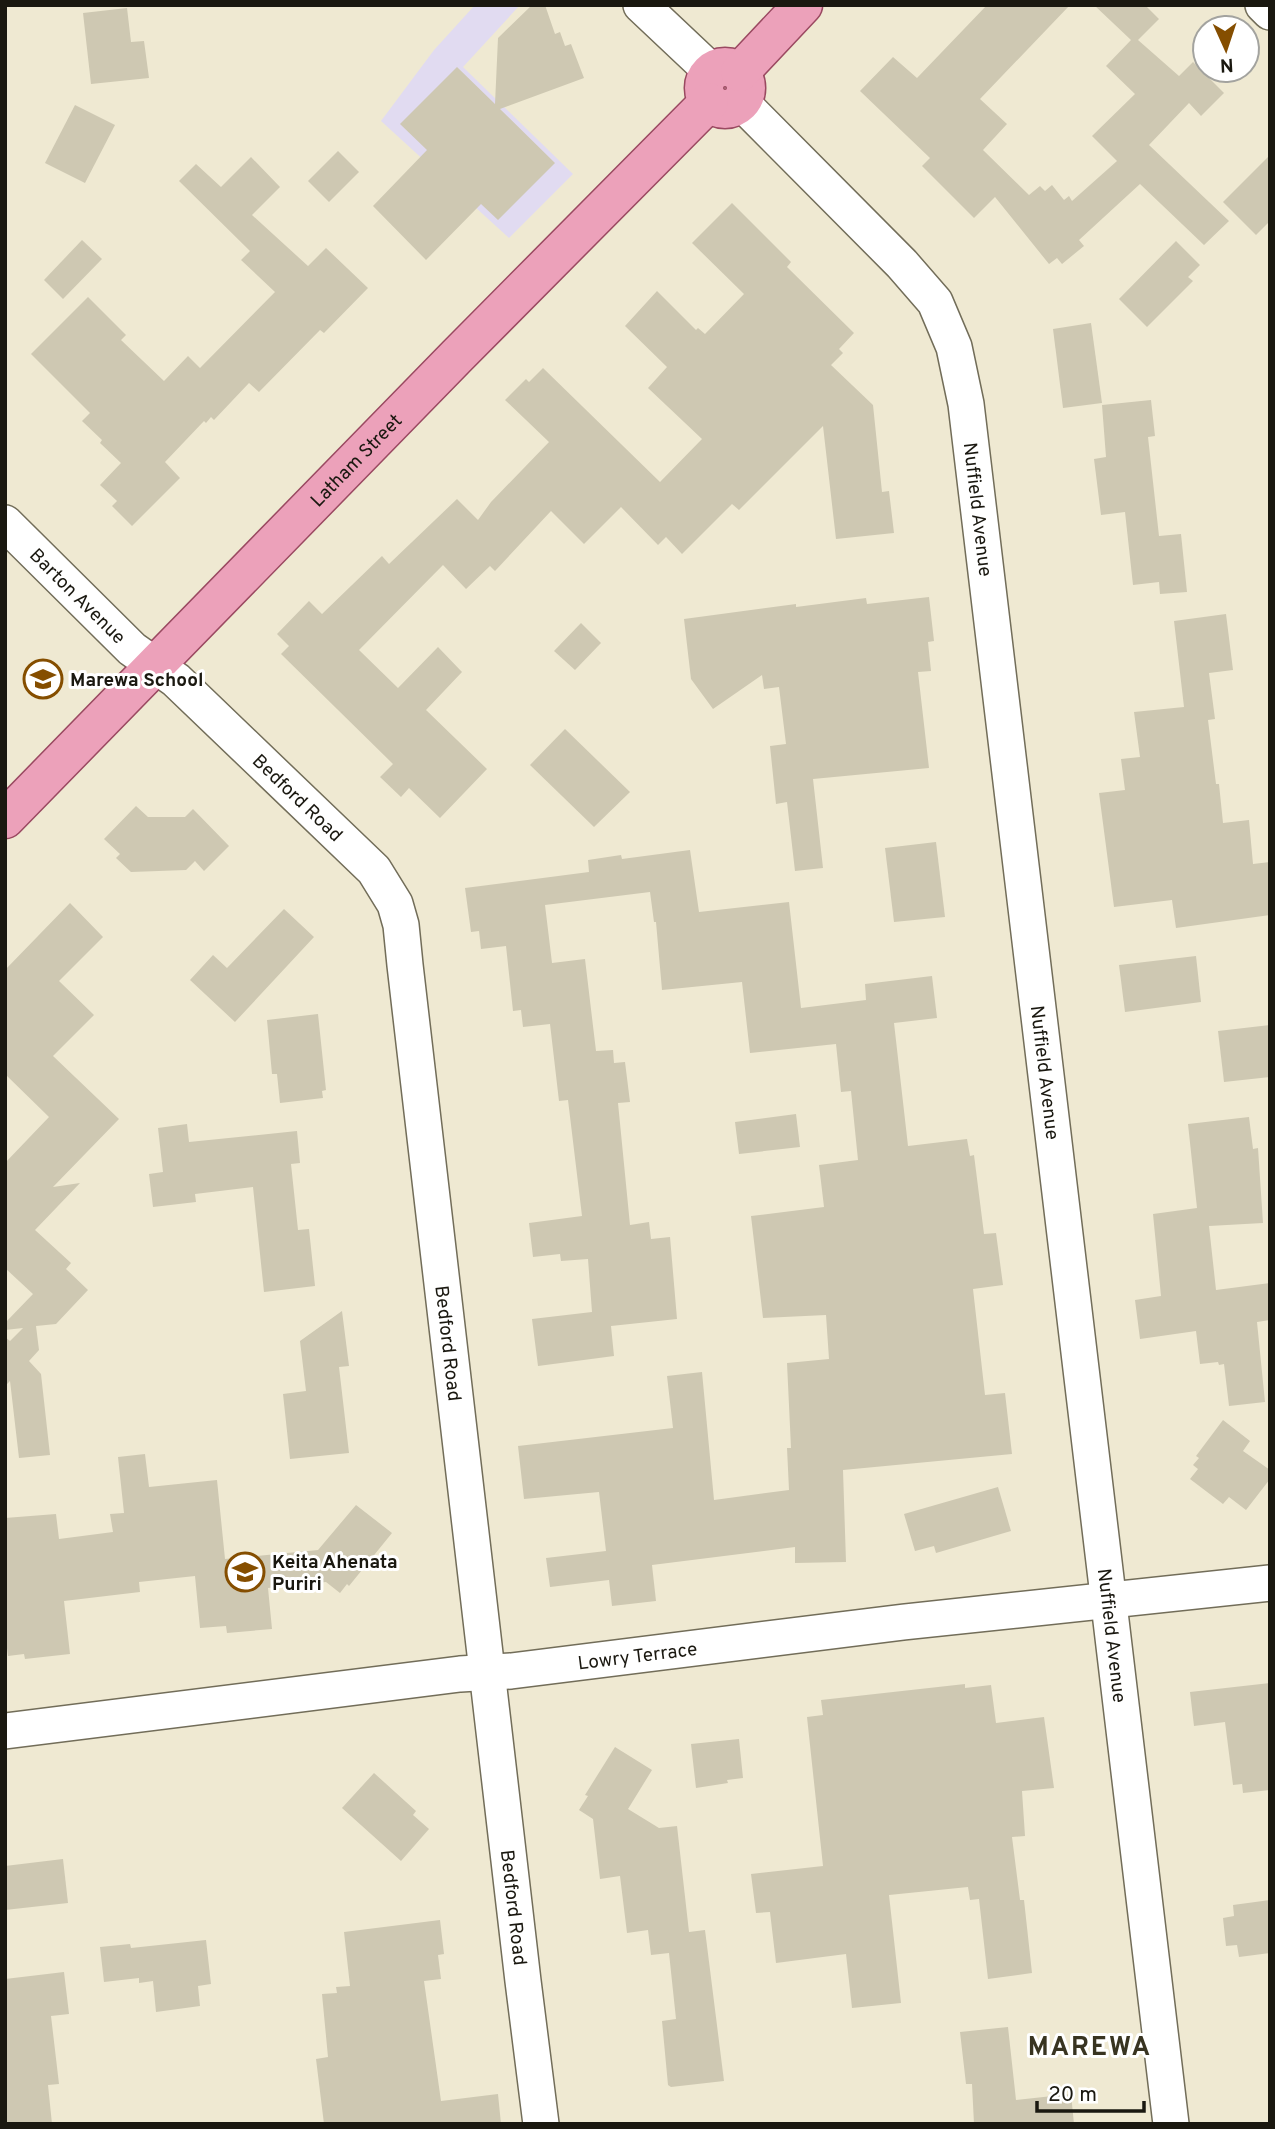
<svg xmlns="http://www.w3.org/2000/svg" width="1275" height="2129" font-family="Overpass,sans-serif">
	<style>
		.commercial { fill: #e1dbf1 }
		.building { fill: #cec8b2 }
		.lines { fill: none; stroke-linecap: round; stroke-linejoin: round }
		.minor-casing { stroke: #726d59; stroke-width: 38 }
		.major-casing { stroke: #9a4961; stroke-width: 41 }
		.minor { stroke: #fff; stroke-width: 35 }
		.major { stroke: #eca1ba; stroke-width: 38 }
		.labels { text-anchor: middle; stroke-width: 6; stroke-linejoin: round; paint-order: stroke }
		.street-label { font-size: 19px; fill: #1a1810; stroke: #fff }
		.poi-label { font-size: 19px; font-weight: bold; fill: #1a1810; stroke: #fff; text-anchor: start }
		.district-label { font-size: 26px; font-weight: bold; letter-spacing: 2px; fill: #383421; stroke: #fff }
	</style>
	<rect width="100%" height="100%" fill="#efe9d2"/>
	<path class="commercial" d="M475,5H520L463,67L573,174L509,238L381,121L434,50Z"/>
	<g class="building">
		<path d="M532,5H545L555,34L560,32L565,46L571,44L584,78L500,109L555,163L498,220L481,204L426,260L373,206L427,150L400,124L457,67L495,104L498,38Z"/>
		<path d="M987,5H1070L980,99L1007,124L983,150L1029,195L1040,186L1045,191L1052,185L1064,200L1069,196L1072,201L1117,161L1092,136L1135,94L1106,66L1131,40L1094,5H1145L1159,19L1138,40L1179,76L1193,62L1224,93L1201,116L1189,103L1149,145L1229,221L1204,245L1140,184L1079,240L1084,246L1062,264L1057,258L1049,264L995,197L974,218L922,166L930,158L860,91L893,57L917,78Z"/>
		<path d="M127,8L131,42L144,41L149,78L91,84L83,13Z"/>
		<path d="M75,105L115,125L85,183L45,163Z"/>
		<path d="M338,151L359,172L329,202L308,181Z"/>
		<path d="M1270,155V221L1256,235L1223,202Z"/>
		<path d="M251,157L280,187L252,215L308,266L326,248L368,288L324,333L320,330L259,392L249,383L214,420L211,417L206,423L204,421L165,462L180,478L132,526L112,506L117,501L100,485L121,463L100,443L102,440L82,421L90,413L31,354L88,297L126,335L121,340L164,381L188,356L200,368L275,292L241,260L250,251L179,181L196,164L221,187Z"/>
		<path d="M732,203L791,262L787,267L854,333L839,349L843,353L831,365L873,405L882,492L889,491L894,533L836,539L823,426L739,510L732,504L682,554L666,537L658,545L621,507L584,544L551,511L495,571L490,566L466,589L443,565L359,650L398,688L438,647L462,672L426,710L487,769L440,818L409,788L401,797L380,777L393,764L281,654L289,646L277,634L309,601L322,614L382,556L389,564L457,499L478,520L491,502L549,442L505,400L526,379L529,382L543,368L660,482L702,439L648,388L667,367L625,326L657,291L696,330L698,328L705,334L744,294L692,243Z"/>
		<path d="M82,240L102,259L63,299L44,280Z"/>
		<path d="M1176,241L1200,265L1188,277L1193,281L1147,327L1119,299Z"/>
		<path d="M1091,323L1102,403L1063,408L1053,329Z"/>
		<path d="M1151,400L1155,436L1148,437L1159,536L1181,534L1187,592L1160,594L1159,582L1133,585L1125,512L1101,515L1094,459L1106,457L1102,405Z"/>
		<path d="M929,597L934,641L928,642L931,671L918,672L929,768L813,779L823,868L795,871L787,802L776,804L770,746L786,744L779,687L764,689L762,675L713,709L691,679L684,619L796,604V607L866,598L867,604Z"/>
		<path d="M1226,614L1233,670L1209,673L1215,719L1208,720L1216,784H1219L1223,823L1249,820L1253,864L1270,862V915L1176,928L1172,900L1114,907L1099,793L1125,790L1121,759L1140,757L1134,712L1184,707L1174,621Z"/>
		<path d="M581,623L601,643L575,670L554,651Z"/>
		<path d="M565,729L630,792L594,827L530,765Z"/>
		<path d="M136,806L148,817H185L193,809L229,846L204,871L195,861L186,870L131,872L116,858L120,854L104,839Z"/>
		<path d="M936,842L945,917L894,922L885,848Z"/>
		<path d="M690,850L699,912L789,902L801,1008L866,1000L865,984L932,976L937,1018L894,1023L908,1146L967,1139L970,1156L974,1155L984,1234L996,1233L1003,1285L973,1289L985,1395L1005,1393L1012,1454L843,1470L846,1562L795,1563V1547L652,1565L656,1601L612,1606L609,1580L550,1587L546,1558L606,1551L599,1492L524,1499L518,1446L673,1428L667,1376L702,1372L714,1500L789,1490L787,1448H791L787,1363L829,1359L826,1315L763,1318L751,1216L824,1207L819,1165L858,1160L851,1091L841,1092L836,1044L750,1053L742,982L662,990L656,922H654L650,892L545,905L552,963L585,959L596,1051L613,1050L614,1063L625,1062L630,1102L618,1103L630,1225L649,1222L651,1239L670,1237L677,1319L611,1326L614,1356L538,1366L532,1319L592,1312L588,1259L561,1261L560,1254L533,1257L529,1223L582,1216L568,1100L559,1101L550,1024L523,1027L521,1010L513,1011L506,946L481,949L479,931L471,932L465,888L589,872L588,860L621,855L622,859Z"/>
		<path d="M70,903L103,937L59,981L94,1015L53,1056L119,1119L53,1187L80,1183L35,1230L71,1263L66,1269L88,1290L56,1324L36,1326L39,1350L29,1361L41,1374L50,1455L19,1458L10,1381L5,1386V1337L10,1341L23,1328L5,1330V1323L33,1294L5,1268V1163L49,1117L5,1074V970Z"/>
		<path d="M284,909L314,937L235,1022L190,980L213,955L227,968Z"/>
		<path d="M1196,956L1201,1002L1125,1012L1119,965Z"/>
		<path d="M318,1014L326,1090L322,1091L323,1098L280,1103L277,1074H272L267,1020Z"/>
		<path d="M1270,1025V1077L1224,1082L1218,1031Z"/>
		<path d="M796,1114L800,1147L739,1154L735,1122Z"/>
		<path d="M1249,1117L1253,1149L1258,1148L1263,1223L1209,1226L1216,1290L1270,1283V1320L1257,1322L1265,1402L1229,1406L1224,1364L1219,1365L1218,1362L1200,1364L1196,1331L1140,1339L1135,1300L1161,1296L1153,1214L1197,1208L1188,1124Z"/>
		<path d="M187,1124L189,1142L297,1131L300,1163L291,1164L298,1230L309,1229L315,1286L264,1292L253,1187L195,1194L196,1202L153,1207L149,1174L163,1172L158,1128Z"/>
		<path d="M342,1311L349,1366L339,1367L349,1453L290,1459L283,1394L306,1391L300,1341Z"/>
		<path d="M1223,1420L1250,1441L1243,1451L1270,1470V1479L1246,1510L1229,1497L1223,1504L1190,1479L1198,1469L1193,1465L1199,1458L1196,1456Z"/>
		<path d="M145,1454L149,1487L217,1480L225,1559L318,1550L356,1505L392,1533L349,1586L347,1584L340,1593L326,1582L268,1588L272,1629L227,1633L226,1626L200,1628L195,1576L139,1582L140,1592L64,1601L70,1654L25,1659L24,1654L8,1656L5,1632V1518L56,1514L59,1539L113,1532L110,1514L124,1513L118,1457Z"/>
		<path d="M998,1487L1011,1531L936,1553L934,1546L915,1551L904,1514Z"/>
		<path d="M1270,1683V1790L1243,1793L1242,1784L1233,1785L1225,1722L1194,1726L1190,1692Z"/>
		<path d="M965,1684V1688L991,1685L996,1723L1044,1717L1054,1788L1022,1791L1025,1836L1012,1837L1020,1900H1024L1032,1973L988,1979L979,1899L970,1900L968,1887L889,1895L901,2003L852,2008L846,1954L776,1963L770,1912L756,1913L751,1874L823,1866L807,1717L823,1715L821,1700Z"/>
		<path d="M739,1739L743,1778L727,1780L728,1783L696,1788L691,1744Z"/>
		<path d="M615,1747L652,1770L628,1809L659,1828L677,1826L689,1932L705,1930L724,2081L671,2087L668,2085L662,2021L676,2019L669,1953L651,1955L648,1930L627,1933L620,1876L600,1879L593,1819L579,1810L588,1796L585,1795Z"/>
		<path d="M374,1773L416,1811L413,1815L429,1829L401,1861L342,1808Z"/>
		<path d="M63,1859L68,1903L5,1910V1866Z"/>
		<path d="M1270,1900V1953L1239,1957L1237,1945L1226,1946L1223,1918L1234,1916L1233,1905Z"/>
		<path d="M440,1920L444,1954L438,1955L441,1979L424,1981L441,2101L498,2094L501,2124H324L316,2059L328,2057L322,1994L337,1993L336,1987L350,1986L344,1932Z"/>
		<path d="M206,1940L211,1984L198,1986L200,2006L156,2012L153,1981L139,1983V1978L104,1982L100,1947L130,1944L131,1948Z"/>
		<path d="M64,1972L69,2014L51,2016L59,2084L48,2085L52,2124H5V1979Z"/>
		<path d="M1008,2027L1016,2100L1071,2094L1074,2124H974L972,2084H966L960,2032Z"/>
	</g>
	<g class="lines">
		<defs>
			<g id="minor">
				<path d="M641,5L711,71"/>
				<path d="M1263,5L1270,12"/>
				<path id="s1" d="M741,102L902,264L935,302L954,347L966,404L1171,2124"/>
				<path id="s2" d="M5,523L132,649L176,680L374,870L395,904L401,925L405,965L523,1981L541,2124"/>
				<path id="s3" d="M5,1731L460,1674L511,1671L904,1622L1270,1583"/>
			</g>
			<g id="major">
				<circle cx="725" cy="88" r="21"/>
				<path d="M740,72L803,5"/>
				<path id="s4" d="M5,819L457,356L709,102"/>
			</g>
		</defs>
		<use href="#minor" class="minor-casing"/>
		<use href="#major" class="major-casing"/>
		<use href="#minor" class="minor"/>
		<use href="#major" class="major"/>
	</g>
	<defs>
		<symbol id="school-ring" viewBox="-11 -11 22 22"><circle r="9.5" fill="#fff" stroke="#854e00" stroke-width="1.5"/><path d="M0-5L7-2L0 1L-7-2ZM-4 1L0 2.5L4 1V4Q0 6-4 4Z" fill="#854e00"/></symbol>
	</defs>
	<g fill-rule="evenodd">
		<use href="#school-ring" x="21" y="657" width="44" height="44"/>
		<use href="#school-ring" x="223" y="1550" width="44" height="44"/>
	</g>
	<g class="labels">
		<g class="street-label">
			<text dy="7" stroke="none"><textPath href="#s4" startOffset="502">Latham Street</textPath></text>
			<text dy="7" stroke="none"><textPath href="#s1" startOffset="492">Nuffield Avenue</textPath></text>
			<text dy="7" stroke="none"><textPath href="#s2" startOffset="103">Barton Avenue</textPath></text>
			<text dy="7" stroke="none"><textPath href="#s2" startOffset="402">Bedford Road</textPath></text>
			<text dy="7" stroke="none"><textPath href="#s1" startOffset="1059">Nuffield Avenue</textPath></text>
			<text dy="7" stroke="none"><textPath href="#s2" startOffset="990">Bedford Road</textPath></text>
			<text dy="7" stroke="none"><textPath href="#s1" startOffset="1626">Nuffield Avenue</textPath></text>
			<text dy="7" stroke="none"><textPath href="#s3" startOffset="637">Lowry Terrace</textPath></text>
			<text dy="7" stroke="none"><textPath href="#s2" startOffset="1558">Bedford Road</textPath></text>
		</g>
		<g class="poi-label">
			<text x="70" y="686">Marewa School</text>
			<text x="272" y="1568">Keita Ahenata<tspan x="272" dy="22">Puriri</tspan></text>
		</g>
		<g class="district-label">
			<text x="1090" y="2055">MAREWA</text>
		</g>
	</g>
	<rect width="1275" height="2129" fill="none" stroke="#1a1810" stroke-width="14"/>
	<g transform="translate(1226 49) rotate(177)"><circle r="33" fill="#ffffff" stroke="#a3a39f" stroke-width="2"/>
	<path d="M0-5L12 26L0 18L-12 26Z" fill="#854e00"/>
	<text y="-10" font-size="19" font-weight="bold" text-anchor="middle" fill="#1a1810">N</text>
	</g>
	<path d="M1037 2101v10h107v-10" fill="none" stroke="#1a1810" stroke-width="3.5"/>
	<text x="1048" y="2101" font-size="21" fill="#1a1810" stroke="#ffffff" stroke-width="5" paint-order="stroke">20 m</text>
</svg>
